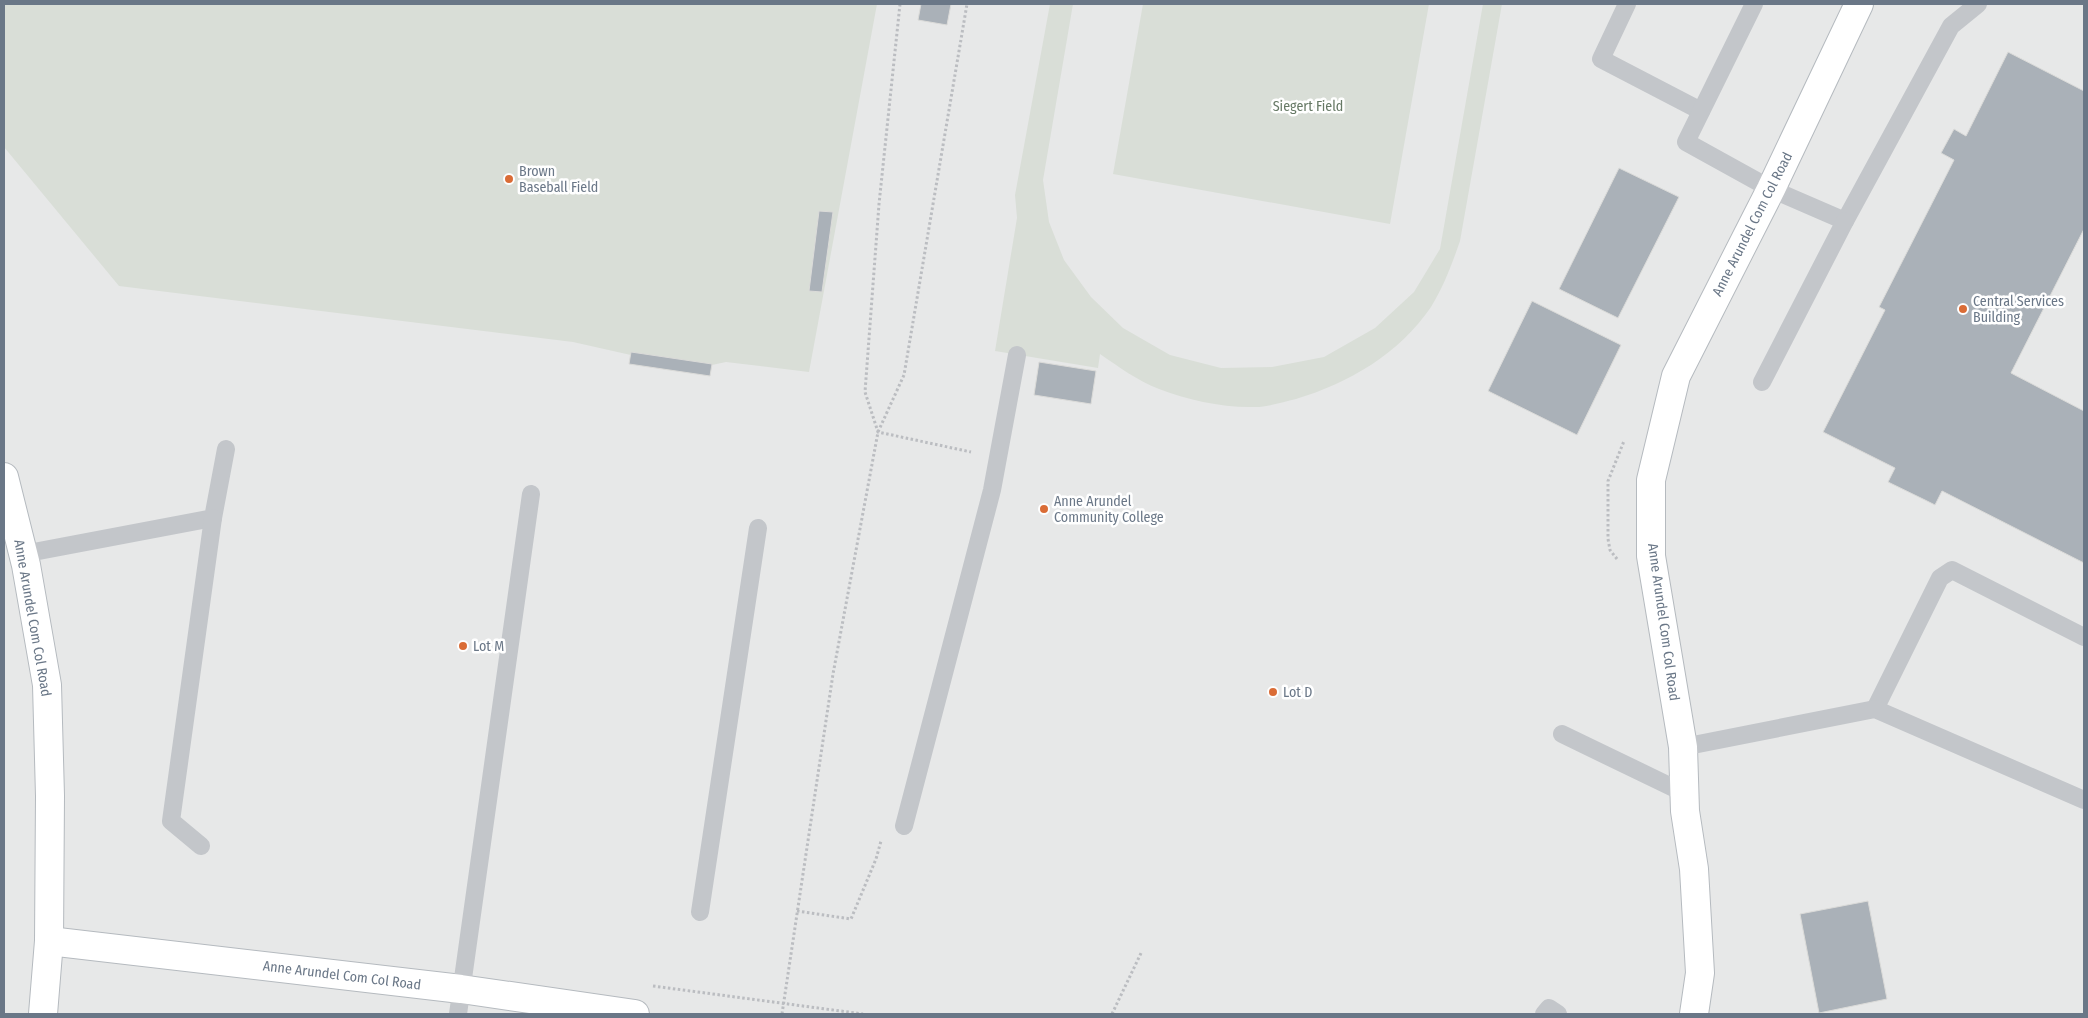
<svg xmlns="http://www.w3.org/2000/svg" width="2088" height="1018" font-family="'Fira Sans Condensed',sans-serif">
	<style>
		.built { fill: #e7e8e8 }
		.green { fill: #d9ded7 }
		.building { fill: #aab1b8; stroke: #dbdbd9 }
		.lines { fill: none; stroke-linecap: round; stroke-linejoin: round }
		.secondary-casing { stroke: #b5babf; stroke-width: 30 }
		.path { stroke: #bbbdc1; stroke-width: 3; stroke-dasharray: 2.5 2.5; stroke-linecap: butt }
		.lane { stroke: #c3c6ca; stroke-width: 18 }
		.secondary { stroke: #fff; stroke-width: 28 }
		.poi-dot { fill: #da6c36; stroke: #fff; stroke-width: 2 }
		.labels { text-anchor: middle; stroke-width: 5; stroke-linejoin: round; paint-order: stroke }
		.park-label { font-size: 14px; fill: #667965; stroke: #fff }
		.poi-label { font-size: 14px; fill: #6a7787; stroke: #fff; text-anchor: start }
		.street-label { font-size: 14px; fill: #6a7787; stroke: #fff }
	</style>
	<rect width="100%" height="100%" fill="#f9f9f7"/>
	<rect class="built" x="4" y="4" width="2080" height="1010"/>
	<g class="green">
		<path d="M4,4H877L809,372L726,362L693,369L573,342L119,286L4,147Z"/>
		<path d="M1050,4H1073L1043,180L1049,222L1064,260L1091,297L1123,328L1170,355L1221,368L1272,367L1324,357L1375,328L1414,292L1440,249L1483,4H1502L1460,241C1452,264 1444,286 1431,307C1399,354 1349,383 1296,399C1283,402 1268,407 1255,407C1223,408 1188,400 1159,389C1138,381 1119,367 1100,354L1098,368L995,351L1017,218L1015,195Z"/>
		<path d="M1143,4H1429L1390,224L1113,174Z"/>
	</g>
	<g class="building">
		<path d="M921,4H951L947,25L918,20Z"/>
		<path d="M2008,52L2084,91V229L2011,373L2084,411V563L1942,491L1935,505L1925,500L1888,482L1895,468L1823,432L1885,310L1879,307L1954,160L1941,153L1954,129L1966,136Z"/>
		<path d="M1619,168L1679,197L1618,318L1559,289Z"/>
		<path d="M819,211L833,212L822,292L809,291Z"/>
		<path d="M1532,301L1621,345L1577,435L1488,391Z"/>
		<path d="M631,352L712,364L710,376L629,364Z"/>
		<path d="M1039,362L1096,371L1091,404L1034,395Z"/>
		<path d="M1868,901L1887,999L1819,1013L1800,914Z"/>
	</g>
	<g class="lines">
		<defs>
			<g id="secondary">
				<path d="M4,477L26,565L47,685L50,796L49,941L43,1014"/>
				<path d="M49,941L461,989L635,1014"/>
				<path d="M1694,1014L1700,973L1694,869L1685,811L1683,747L1651,556V480L1676,376L1771,189L1859,4"/>
			</g>
		</defs>
		<use href="#secondary" class="secondary-casing"/>
		<g class="path">
			<path d="M900,4L879,204L865,392L878,432L971,452"/>
			<path d="M1617,559L1610,550L1608,539V481L1624,441"/>
			<path d="M797,911L851,919L876,859L881,841"/>
			<path d="M653,986L863,1014"/>
			<path d="M782,1014L833,674L878,432L904,375L967,4"/>
			<path d="M1112,1014L1142,951"/>
		</g>
		<g class="lane">
			<path d="M1627,4L1601,59L1701,111"/>
			<path d="M1754,4L1686,142L1771,189L1845,221L1951,26L1978,4"/>
			<path d="M1762,382L1845,221"/>
			<path d="M23,554L213,518L226,449"/>
			<path d="M1875,709L1940,578L1952,570L2084,637"/>
			<path d="M1562,734L1684,793"/>
			<path d="M1683,747L1875,709L2084,800"/>
			<path d="M904,826L992,490L1017,355"/>
			<path d="M201,846L171,821L213,518"/>
			<path d="M700,912L758,528"/>
			<path d="M458,1014L531,494"/>
			<path d="M1544,1014L1549,1008L1558,1014"/>
		</g>
		<use href="#secondary" class="secondary"/>
	</g>
	<g class="poi-dot">
		<circle cx="509" cy="179" r="5"/>
		<circle cx="1963" cy="309" r="5"/>
		<circle cx="1044" cy="509" r="5"/>
		<circle cx="463" cy="646" r="5"/>
		<circle cx="1273" cy="692" r="5"/>
	</g>
	<g class="labels">
		<g class="park-label">
			<text x="1308" y="111">Siegert Field</text>
		</g>
		<g class="poi-label">
			<text x="519" y="176">Brown<tspan x="519" dy="16">Baseball Field</tspan></text>
			<text x="1973" y="306">Central Services<tspan x="1973" dy="16">Building</tspan></text>
			<text x="1054" y="506">Anne Arundel<tspan x="1054" dy="16">Community College</tspan></text>
			<text x="473" y="651">Lot M</text>
			<text x="1283" y="697">Lot D</text>
		</g>
		<g class="street-label">
			<text transform="translate(1752 224) rotate(-63)" y="5">Anne Arundel Com Col Road</text>
			<text transform="translate(33 618) rotate(80)" y="5">Anne Arundel Com Col Road</text>
			<text transform="translate(1664 622) rotate(82)" y="5">Anne Arundel Com Col Road</text>
			<text transform="translate(342 975) rotate(7)" y="5">Anne Arundel Com Col Road</text>
		</g>
	</g>
	<rect width="2088" height="1018" fill="none" stroke="#6a7787" stroke-width="10"/>
</svg>
